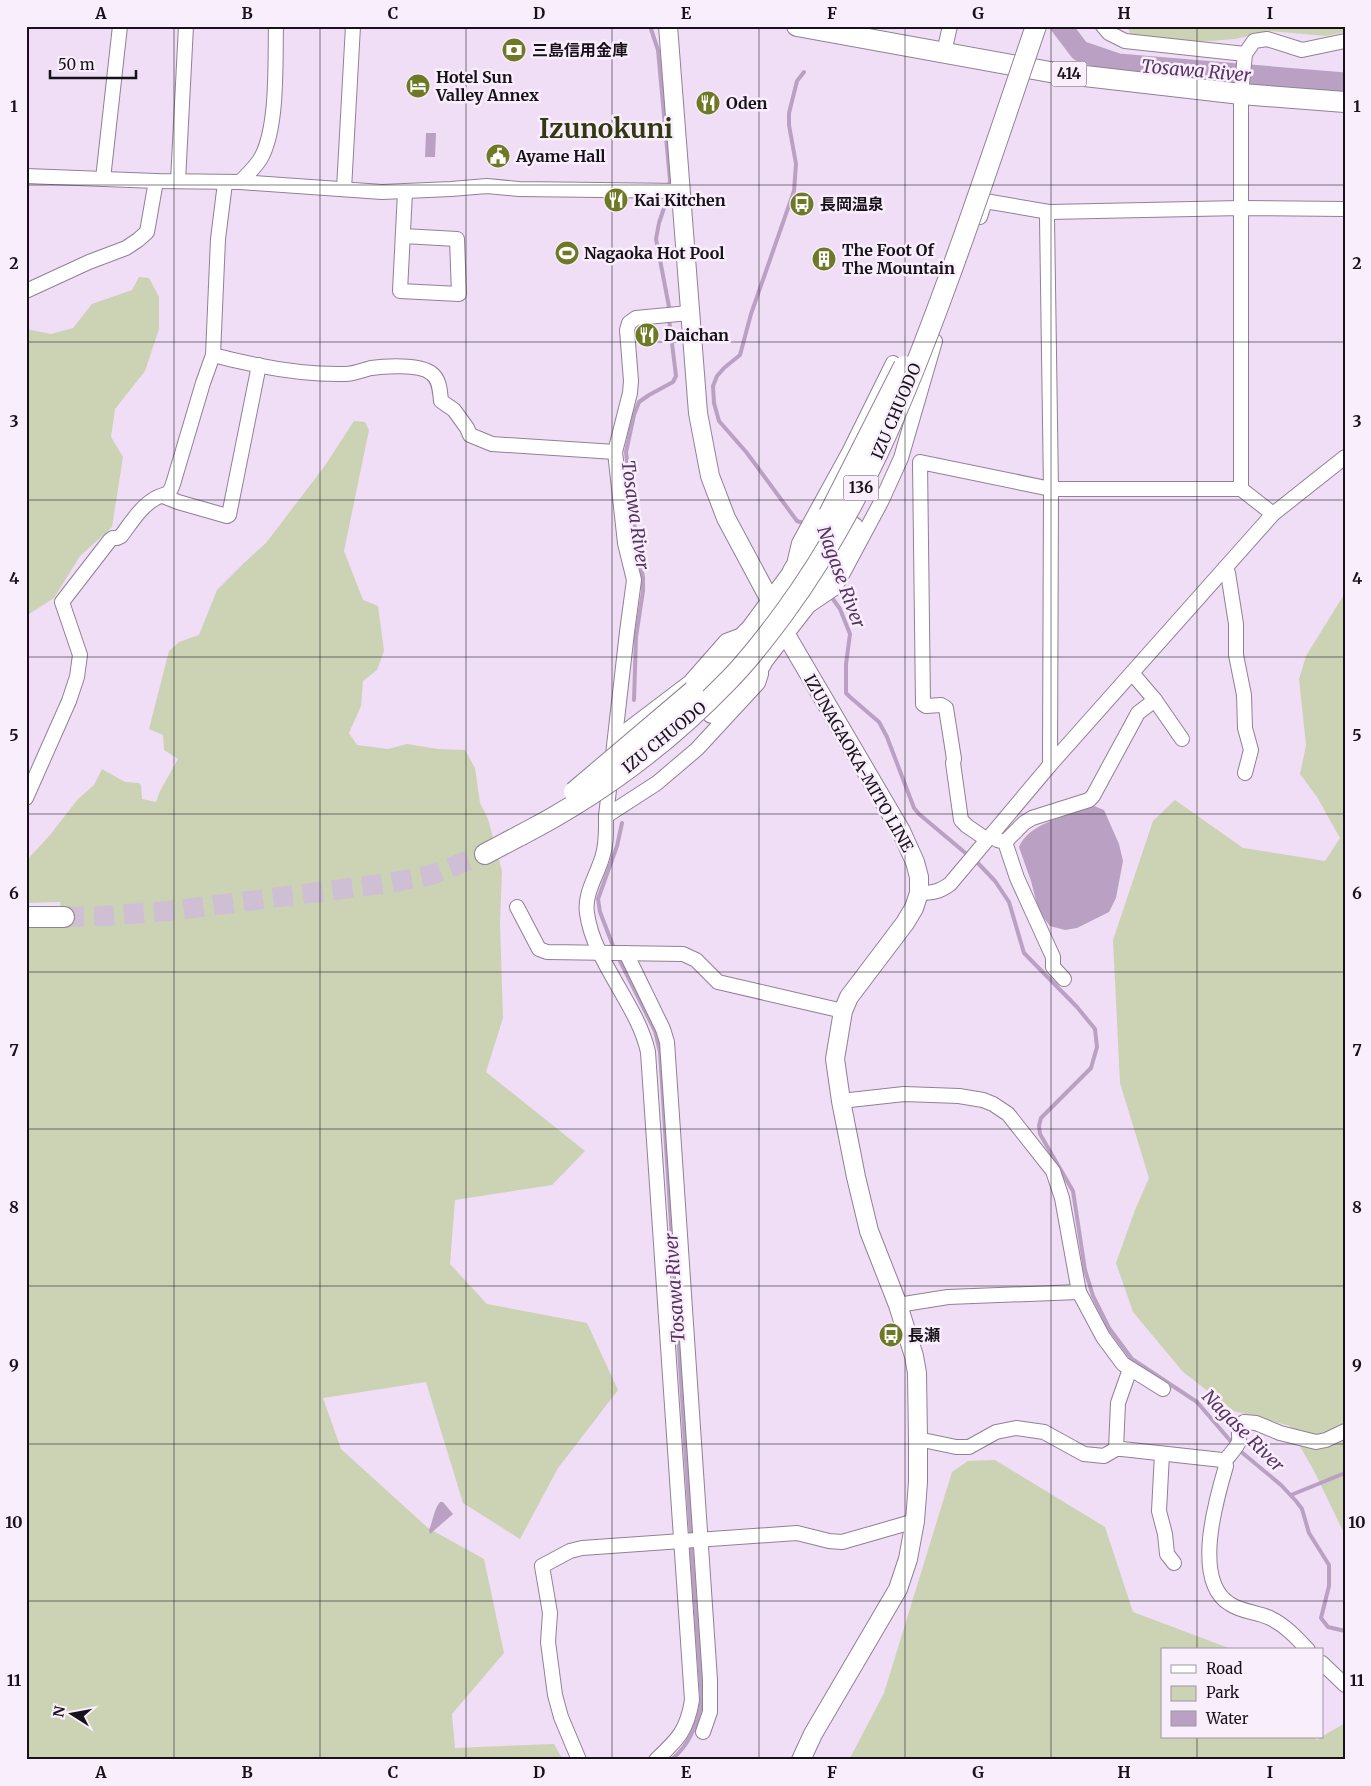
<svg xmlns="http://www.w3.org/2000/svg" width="1371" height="1786" font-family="Merriweather,'Noto Sans JP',serif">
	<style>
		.green { fill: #ccd2b4 }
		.water { fill: #baa1c3 }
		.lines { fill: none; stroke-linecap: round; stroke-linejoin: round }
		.stream { stroke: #baa1c3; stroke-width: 4 }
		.river { stroke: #baa1c3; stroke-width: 21 }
		.highway-tunnel { stroke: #cfbfd4; stroke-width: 20; stroke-dasharray: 20 10; stroke-linecap: butt }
		.minor-casing { stroke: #918196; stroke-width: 16 }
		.major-casing { stroke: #918196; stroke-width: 20 }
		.highway-casing { stroke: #918196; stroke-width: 22 }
		.minor { stroke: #fff; stroke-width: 14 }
		.major { stroke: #fff; stroke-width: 18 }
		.highway { stroke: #fff; stroke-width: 20 }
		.highway-bridge-casing { stroke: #918196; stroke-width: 22; stroke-linecap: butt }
		.highway-bridge { stroke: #fff; stroke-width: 20 }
		.grid { fill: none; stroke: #171219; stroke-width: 1; stroke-opacity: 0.55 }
		.labels { text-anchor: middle; stroke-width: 5; stroke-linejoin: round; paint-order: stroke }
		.shield { fill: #f9eefc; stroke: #5b545d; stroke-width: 1 }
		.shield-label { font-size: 15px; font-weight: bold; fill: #171219 }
		.poi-label { font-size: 16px; font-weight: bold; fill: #171219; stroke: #f9eefc; text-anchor: start }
		.street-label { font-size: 16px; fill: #171219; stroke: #f9eefc }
		.water-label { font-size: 18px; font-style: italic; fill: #553360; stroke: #f9eefc }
		.town-label { font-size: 26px; font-weight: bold; fill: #323810; stroke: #f9eefc }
		.neatline { fill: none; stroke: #171219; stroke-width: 2 }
		.grid-label { font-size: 16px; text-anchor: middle; font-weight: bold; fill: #171219 }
	</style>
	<rect width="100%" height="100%" fill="#efdef5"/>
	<g class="green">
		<path d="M1128,26H1345V32L1326,36L1269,31L1235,39L1197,42L1131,39Z"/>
		<path d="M139,277L149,278L159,297V329L145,371L115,409L111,437L123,457L112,527L80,556L54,598L26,616V329L51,334L73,328L92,304L132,290Z"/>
		<path d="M354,421L365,422L369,430L344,551L363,600L378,606L384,651L377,670L363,681L361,706L349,733L357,745L388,749L407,744L438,749L465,750L475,768L480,803L488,819L502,871L500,924L503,1018L486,1072L585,1151L552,1185L455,1200L450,1264L487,1304L587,1323L618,1390L558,1468L520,1539L463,1503L426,1382L323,1398L341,1449L428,1528L484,1559L504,1653L452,1714L455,1748L554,1744L563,1760H26V924L63,923L60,902L26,903V861L50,835L78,799L94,785L102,769L125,782L139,783L141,785L142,799L156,802L160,791L178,759L164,750L163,735L149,729L169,651L179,642L199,635L217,590L245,562L266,543L324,467Z"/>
		<path d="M1345,593V1535L1313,1469L1298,1443L1290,1426L1234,1411L1183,1372L1133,1312L1116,1263L1135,1210L1149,1178L1120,1083L1113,940L1153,821L1175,800L1243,848L1325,861L1340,838L1317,797L1300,774L1306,745L1299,679L1306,656Z"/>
		<path d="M995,1460L1105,1527L1133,1612L1234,1650H1162V1737H1315L1316,1740L1345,1723V1760H849L884,1693L952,1472L968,1461Z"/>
	</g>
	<g class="water">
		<path d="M426,133H436L435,157H425Z"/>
		<path d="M1094,806L1104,810L1119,844L1123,861L1116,898L1109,912L1077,928L1065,930L1050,926L1039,912L1031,881L1019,847C1028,823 1072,814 1094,806Z"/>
		<path d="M440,1502H443L453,1514L430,1534L429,1530C433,1521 434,1509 440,1502Z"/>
	</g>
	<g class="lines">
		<g class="stream">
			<path d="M650,26L658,50L670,180L668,196L659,223L656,239L670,312"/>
			<path d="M804,72L797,81L789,113V125L796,164L794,191L751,314L740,355L724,368L717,376L713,386L714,403L719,421L747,453L797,521L806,524"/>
			<path d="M830,595L840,609L850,634L846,664V693L850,697L879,722L887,737L914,808L919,814L969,856"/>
			<path d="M634,700L636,637L643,591V577L637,548L626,452L634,415L639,402L649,395L673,382L676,376L669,319"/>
			<path d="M975,860L995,881L1009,902L1024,953L1077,1007L1095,1029L1097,1047L1091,1068L1041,1118L1039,1126L1040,1134L1073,1191L1085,1270L1093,1296L1109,1328L1132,1359L1197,1402L1234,1445"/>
			<path d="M615,951L600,912L598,899L617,846L622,823"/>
			<path d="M618,957L655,1031L660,1052L691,1537"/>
			<path d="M1239,1450L1281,1485L1296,1501L1302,1509L1309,1533L1329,1565V1586L1321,1618L1328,1627L1345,1631"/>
			<path d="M1291,1495L1345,1473"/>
			<path d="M671,1760C690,1745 698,1724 702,1700L691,1544"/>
		</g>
		<path class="river" d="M1061,26L1080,51L1118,64L1345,83"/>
		<path class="highway-tunnel" d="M64,917L103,916L169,911L390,883L431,875L485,854"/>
		<defs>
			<g id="minor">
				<path d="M1103,26L1109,33L1125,41L1245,54"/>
				<path d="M944,52L950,26"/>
				<path d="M26,176L156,181L240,182L382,192L451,189L487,186L519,189L681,191"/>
				<path d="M103,179L120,26"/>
				<path d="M178,181L186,26"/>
				<path d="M240,182C248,174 257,166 262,156C278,124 275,63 276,26"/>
				<path d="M344,189L353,26"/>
				<path d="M980,217L985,201L1049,212"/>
				<path d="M403,236L457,239L459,294L400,291L405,192"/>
				<path d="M26,291L89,262L126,248L138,240L147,232L156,181"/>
				<path d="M213,355C255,366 301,375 345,374C354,374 363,370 371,368C385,366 420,364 431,373C440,379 440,392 441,401L454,410L467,428L470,435L492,444L615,452"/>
				<path d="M1241,489V94L1245,54L1254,41L1267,39L1302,50L1345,41"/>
				<path d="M163,496L178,502L227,516L229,515L259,365"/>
				<path d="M795,560L799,543L849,452L893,363"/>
				<path d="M1225,568L1228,573L1236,624V655L1244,695L1245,728L1251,750L1245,773"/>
				<path d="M810,605L835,588L881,502L901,458L935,341"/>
				<path d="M1132,673L1155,700L1182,739"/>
				<path d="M615,739L690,682L726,641L747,633"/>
				<path d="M1050,765L1051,489L1047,217L1049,212L1241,208L1345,209"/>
				<path d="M26,798L69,701L77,677L80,655L62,602L110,540L113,538H117L121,536C131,523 141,506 156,498C166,493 169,496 173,484L203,383L213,355L218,239L225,183"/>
				<path d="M606,816L657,783L697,749L758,683L761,674V664"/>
				<path d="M986,839L967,826L961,820L953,763L954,759L946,708L941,705L926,706L923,704L920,462L1051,489H1241L1273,514"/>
				<path d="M997,840L1005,842L1017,878L1053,957V967L1064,979"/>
				<path d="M1005,842L1024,823L1032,818L1089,800L1093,796L1138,713L1155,700"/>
				<path d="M919,893C932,893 939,892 950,884L1050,765L1273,514L1345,457"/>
				<path d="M517,907L539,949L547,952L683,954L696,960L718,982L843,1011"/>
				<path d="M626,953L663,1029L667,1042L710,1680V1712L703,1732"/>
				<path d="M841,1101L904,1094L959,1096L983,1100L993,1104L1008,1114L1053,1171L1062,1198L1079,1292L1103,1337L1123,1364L1163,1389"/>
				<path d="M898,1305L948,1297L1079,1292"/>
				<path d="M918,1439L956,1447H969L996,1432L1016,1428L1044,1432L1084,1454L1104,1456L1116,1449H1122L1222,1460L1225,1462L1226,1466C1216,1500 1192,1581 1230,1604C1242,1612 1257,1612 1270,1618C1285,1625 1297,1638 1308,1650"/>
				<path d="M1116,1449L1118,1403L1130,1369"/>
				<path d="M1162,1454L1159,1511L1165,1534L1167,1554L1174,1563"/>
				<path d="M1224,1462C1228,1456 1238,1447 1239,1441C1240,1433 1236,1428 1244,1422L1256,1423L1280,1433L1316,1442L1326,1440L1345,1431"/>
				<path d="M1322,1663L1345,1685"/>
				<path d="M579,1760L561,1717L555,1695L548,1642L550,1613L542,1566L570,1551L582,1548L797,1533L829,1541L842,1542L915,1521"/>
				<path d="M656,1760C678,1739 687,1731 692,1700L648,1052C638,1005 593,961 587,913C584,894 597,875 602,858C607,844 606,830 606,816L627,632L634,580L625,543L615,452L630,393L631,381L627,330L629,323L636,318L689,313"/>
			</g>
			<g id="major">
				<path d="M668,26L698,413L710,476L726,518L771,602L785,633L901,831L915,862L919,877V893L914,908L905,923L849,997L843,1011L835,1059L841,1101L856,1177L869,1231L898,1305L914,1356L917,1373L918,1439V1482L915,1521L908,1559L898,1589L813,1734L801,1760"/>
				<path d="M747,633L793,571"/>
				<path d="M761,664L823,584"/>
			</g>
			<g id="highway">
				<path d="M797,26L1050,72L1241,94L1345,102"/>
				<path d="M793,571L829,514"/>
				<path d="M823,584L853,527"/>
				<path d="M693,691L720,666L747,633"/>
				<path d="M712,713L761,664"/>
				<path d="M485,854L521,835"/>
				<path d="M26,917H64"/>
			</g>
		</defs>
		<use href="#minor" class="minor-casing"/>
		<use href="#major" class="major-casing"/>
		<use href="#highway" class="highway-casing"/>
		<use href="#minor" class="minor"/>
		<use href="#major" class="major"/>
		<use href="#highway" class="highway"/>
		<defs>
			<g id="highway-bridge">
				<path d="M829,514L904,366"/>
				<path d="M574,792L693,691"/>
				<path d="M521,835C597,796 668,743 727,682C748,661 767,636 784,613C859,511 905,398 948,280C979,196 1007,111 1036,26"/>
			</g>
		</defs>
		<use href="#highway-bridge" class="highway-bridge-casing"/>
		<use href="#highway-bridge" class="highway-bridge"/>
	</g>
	<path class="grid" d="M174,26V1760M320,26V1760M466,26V1760M612,26V1760M759,26V1760M905,26V1760M1051,26V1760M1197,26V1650M26,185H1345M26,342H1345M26,500H1345M26,657H1345M26,814H1345M26,972H1345M26,1129H1345M26,1286H1345M26,1444H1345M26,1601H1345M1197,1737V1760"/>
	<defs>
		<symbol id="bank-disc" viewBox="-11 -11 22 22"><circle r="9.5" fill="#6d7924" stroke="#f9eefc"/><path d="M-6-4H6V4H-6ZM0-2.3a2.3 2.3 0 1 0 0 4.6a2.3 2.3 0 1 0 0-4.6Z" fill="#fff"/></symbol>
		<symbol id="hotel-disc" viewBox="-11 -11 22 22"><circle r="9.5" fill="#6d7924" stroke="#f9eefc"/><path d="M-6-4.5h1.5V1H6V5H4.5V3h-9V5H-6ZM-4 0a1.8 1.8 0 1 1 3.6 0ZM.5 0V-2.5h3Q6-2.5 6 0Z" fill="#fff"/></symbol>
		<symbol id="restaurant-disc" viewBox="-11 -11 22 22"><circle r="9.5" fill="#6d7924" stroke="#f9eefc"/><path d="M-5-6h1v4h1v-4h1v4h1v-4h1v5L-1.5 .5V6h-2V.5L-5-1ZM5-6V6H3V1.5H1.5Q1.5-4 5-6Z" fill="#fff"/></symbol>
		<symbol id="civic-disc" viewBox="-11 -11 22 22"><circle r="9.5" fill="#6d7924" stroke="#f9eefc"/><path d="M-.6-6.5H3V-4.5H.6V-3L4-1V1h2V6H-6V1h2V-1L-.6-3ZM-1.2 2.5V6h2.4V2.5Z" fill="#fff"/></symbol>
		<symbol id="bus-disc" viewBox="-11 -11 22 22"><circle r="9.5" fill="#6d7924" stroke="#f9eefc"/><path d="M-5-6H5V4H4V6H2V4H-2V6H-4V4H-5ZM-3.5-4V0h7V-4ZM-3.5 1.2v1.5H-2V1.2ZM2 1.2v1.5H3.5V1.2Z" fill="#fff"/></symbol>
		<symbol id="stadium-disc" viewBox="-11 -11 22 22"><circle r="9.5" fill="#6d7924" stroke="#f9eefc"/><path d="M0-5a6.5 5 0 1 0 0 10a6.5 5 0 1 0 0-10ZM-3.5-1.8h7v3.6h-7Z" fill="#fff"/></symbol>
		<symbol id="building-disc" viewBox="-11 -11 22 22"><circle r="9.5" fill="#6d7924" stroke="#f9eefc"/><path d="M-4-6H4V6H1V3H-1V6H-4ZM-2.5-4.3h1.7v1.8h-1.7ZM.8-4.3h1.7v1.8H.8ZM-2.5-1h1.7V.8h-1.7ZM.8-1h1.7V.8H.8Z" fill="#fff"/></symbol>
	</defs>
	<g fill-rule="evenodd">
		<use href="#bank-disc" x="500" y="36" width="28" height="28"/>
		<use href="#hotel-disc" x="404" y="72" width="28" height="28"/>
		<use href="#restaurant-disc" x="694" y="89" width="28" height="28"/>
		<use href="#civic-disc" x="484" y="142" width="28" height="28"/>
		<use href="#restaurant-disc" x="602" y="186" width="28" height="28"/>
		<use href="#bus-disc" x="788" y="190" width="28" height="28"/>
		<use href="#stadium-disc" x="553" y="239" width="28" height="28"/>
		<use href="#building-disc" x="810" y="245" width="28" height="28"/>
		<use href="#restaurant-disc" x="633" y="321" width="28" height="28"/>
		<use href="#bus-disc" x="877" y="1321" width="28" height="28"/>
	</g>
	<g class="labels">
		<g class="shield">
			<rect x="1051.5" y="61.5" width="35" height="25" rx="4"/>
			<rect x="843.5" y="475.5" width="35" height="25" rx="4"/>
		</g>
		<g class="shield-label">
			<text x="1069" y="79">414</text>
			<text x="861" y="493">136</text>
		</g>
		<g class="poi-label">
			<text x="532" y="56">三島信用金庫</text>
			<text x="436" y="83">Hotel Sun<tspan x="436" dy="18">Valley Annex</tspan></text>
			<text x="726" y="109">Oden</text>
			<text x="516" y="162">Ayame Hall</text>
			<text x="634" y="206">Kai Kitchen</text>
			<text x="820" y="210">長岡温泉</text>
			<text x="842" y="256">The Foot Of<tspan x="842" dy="18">The Mountain</tspan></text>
			<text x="584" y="259">Nagaoka Hot Pool</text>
			<text x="664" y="341">Daichan</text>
			<text x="908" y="1341">長瀬</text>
		</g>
		<g class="street-label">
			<text transform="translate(896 411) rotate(-67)" y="6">IZU CHUODO</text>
			<text transform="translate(664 737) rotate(-39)" y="6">IZU CHUODO</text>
			<text transform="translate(859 763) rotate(60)" y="6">IZUNAGAOKA-MITO LINE</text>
		</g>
		<g class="water-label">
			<text transform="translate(1196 71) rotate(5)" y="6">Tosawa River</text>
			<text transform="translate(635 515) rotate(82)" y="6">Tosawa River</text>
			<text transform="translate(841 577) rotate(70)" y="6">Nagase River</text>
			<text transform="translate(675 1288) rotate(-94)" y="6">Tosawa River</text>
			<text transform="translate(1243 1431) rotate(45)" y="6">Nagase River</text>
		</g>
		<g class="town-label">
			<text x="606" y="138">Izunokuni</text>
		</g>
	</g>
	<rect width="1371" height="1786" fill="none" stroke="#f9eefc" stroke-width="55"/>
	<rect x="1161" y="1648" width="162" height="90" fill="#f9eefc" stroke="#9f96a1"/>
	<rect x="1171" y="1665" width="25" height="8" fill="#ffffff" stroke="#9f96a1"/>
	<text x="1206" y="1674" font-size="15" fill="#171219">Road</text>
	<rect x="1171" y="1686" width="25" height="15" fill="#ccd2b4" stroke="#9f96a1"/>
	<text x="1206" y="1698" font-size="15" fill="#171219">Park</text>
	<rect x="1171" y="1711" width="25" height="15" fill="#baa1c3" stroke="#9f96a1"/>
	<text x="1206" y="1724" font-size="15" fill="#171219">Water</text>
	<g transform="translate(72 1714) rotate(281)" stroke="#f9eefc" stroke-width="4" paint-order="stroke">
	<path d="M0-4L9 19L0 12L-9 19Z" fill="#171219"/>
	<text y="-8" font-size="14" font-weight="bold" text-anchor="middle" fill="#171219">N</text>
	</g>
	<path d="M50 70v8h86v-8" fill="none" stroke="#171219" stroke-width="2.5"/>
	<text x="58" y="70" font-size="15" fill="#171219" stroke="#f9eefc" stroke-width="4" paint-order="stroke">50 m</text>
	<rect x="28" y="28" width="1316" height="1730" class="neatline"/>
	<g class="grid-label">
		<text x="101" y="19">A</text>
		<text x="247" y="19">B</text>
		<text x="393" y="19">C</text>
		<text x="539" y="19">D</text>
		<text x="686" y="19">E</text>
		<text x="832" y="19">F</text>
		<text x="978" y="19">G</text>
		<text x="1124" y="19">H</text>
		<text x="1270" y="19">I</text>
		<text x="14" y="112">1</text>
		<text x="1357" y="112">1</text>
		<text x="14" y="269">2</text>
		<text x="1357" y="269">2</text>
		<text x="14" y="427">3</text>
		<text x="1357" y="427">3</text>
		<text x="14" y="584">4</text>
		<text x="1357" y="584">4</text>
		<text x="14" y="741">5</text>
		<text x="1357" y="741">5</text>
		<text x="14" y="899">6</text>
		<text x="1357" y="899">6</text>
		<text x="14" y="1056">7</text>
		<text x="1357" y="1056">7</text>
		<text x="14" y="1213">8</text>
		<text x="1357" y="1213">8</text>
		<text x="14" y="1371">9</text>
		<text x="1357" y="1371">9</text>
		<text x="14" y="1528">10</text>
		<text x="1357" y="1528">10</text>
		<text x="14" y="1686">11</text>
		<text x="1357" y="1686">11</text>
		<text x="101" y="1778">A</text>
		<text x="247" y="1778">B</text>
		<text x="393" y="1778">C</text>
		<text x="539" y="1778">D</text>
		<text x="686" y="1778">E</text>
		<text x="832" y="1778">F</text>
		<text x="978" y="1778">G</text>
		<text x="1124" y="1778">H</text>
		<text x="1270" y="1778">I</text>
	</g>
</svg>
